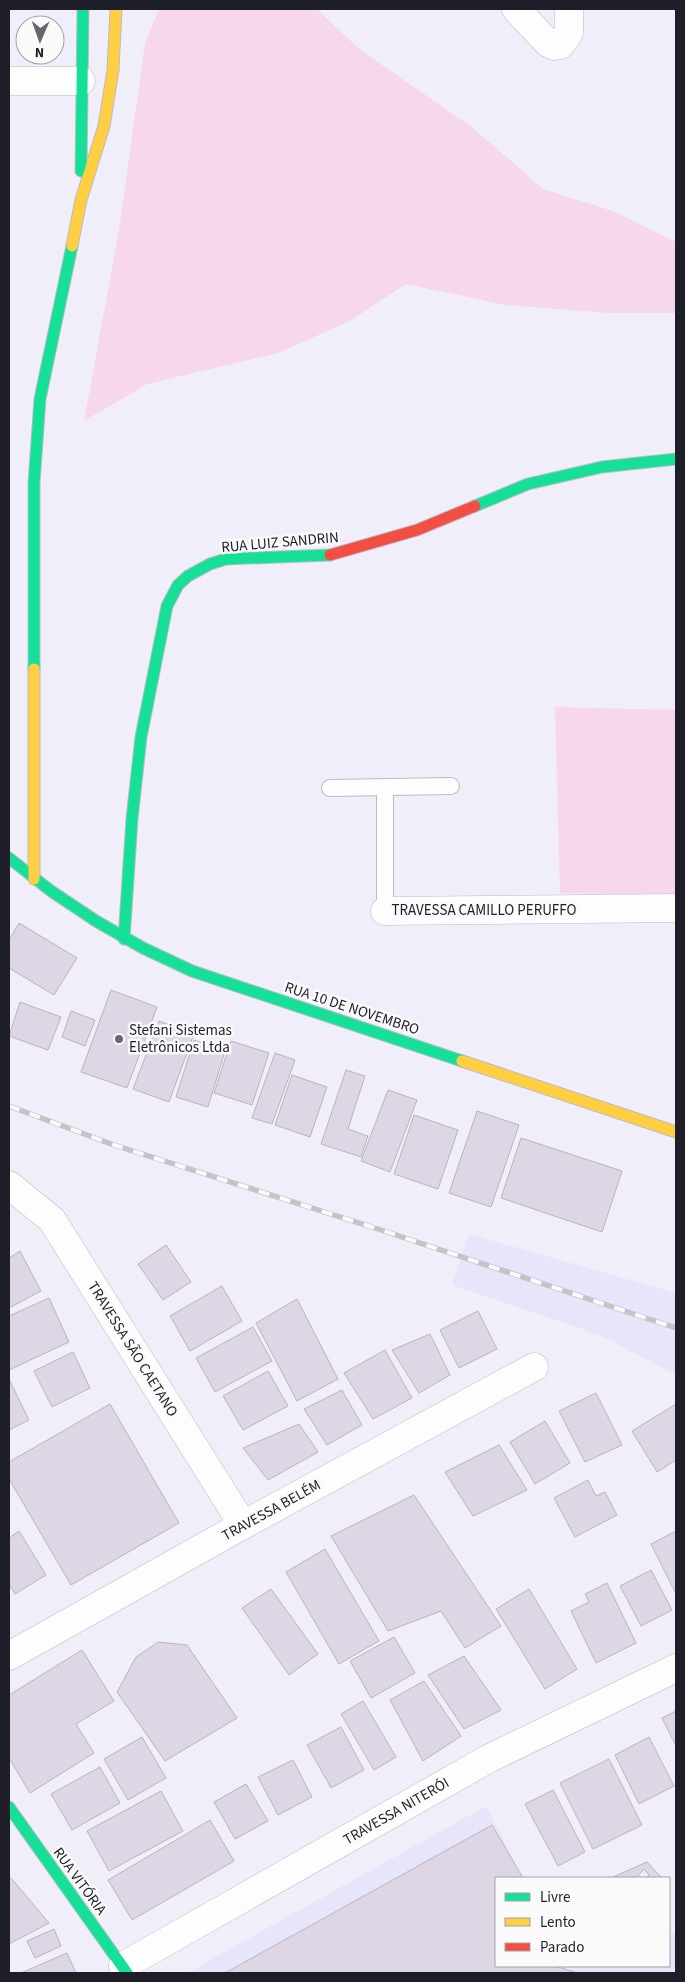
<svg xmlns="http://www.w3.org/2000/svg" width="685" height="1982" font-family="'Source Sans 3',sans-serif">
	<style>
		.built { fill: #e7e5fa }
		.green { fill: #f6d8ea }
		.building { fill: #ded6e5; stroke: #b8b4bd }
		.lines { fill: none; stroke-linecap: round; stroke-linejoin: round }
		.lane-casing { stroke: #bcbbc5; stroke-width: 18 }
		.street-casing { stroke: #bcbbc5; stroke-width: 29 }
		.fast-casing { stroke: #bcbbc5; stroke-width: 13 }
		.slow-casing { stroke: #bcbbc5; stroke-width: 13 }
		.jam-casing { stroke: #bcbbc5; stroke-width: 13 }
		.lane { stroke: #fdfdfe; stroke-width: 16 }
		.street { stroke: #fdfdfe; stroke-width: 28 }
		.fast { stroke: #16e098; stroke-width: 11 }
		.slow { stroke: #ffcf43; stroke-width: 11 }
		.jam { stroke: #f24e42; stroke-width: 11 }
		.rail-casing { stroke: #c4c4c6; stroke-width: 5.5 }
		.rail { stroke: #fafafa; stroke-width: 4; stroke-dasharray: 11; stroke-linecap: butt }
		.poi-dot { fill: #686771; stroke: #fafafa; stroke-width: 2 }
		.labels { text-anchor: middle; stroke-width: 5; stroke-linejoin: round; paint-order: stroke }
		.street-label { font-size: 15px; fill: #1e1e28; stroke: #fafafa }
		.poi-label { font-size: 15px; fill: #1e1e28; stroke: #fafafa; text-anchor: start }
	</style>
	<rect width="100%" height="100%" fill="#f0eff9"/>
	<g class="built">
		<path d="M469,1234L676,1293V1375L602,1336L452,1285Z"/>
		<path d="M486,1806L523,1878H496V1966H669V1932L676,1935V1973H187Z"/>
	</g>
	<g class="green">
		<path d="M159,9H317L358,48L473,128L543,189L613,211L676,242V313H608L505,305L406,284L348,322L278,353L147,384L84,421L119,230L145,43Z"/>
		<path d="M555,707L676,710L675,895L560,893Z"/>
	</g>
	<g class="building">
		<path d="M19,923L77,958L54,995L9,968V940Z"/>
		<path d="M111,990L157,1007L127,1088L81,1072Z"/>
		<path d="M20,1002L61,1017L48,1050L9,1036Z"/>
		<path d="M71,1011L95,1020L85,1046L62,1037Z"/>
		<path d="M159,1021L194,1034L169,1102L133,1089Z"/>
		<path d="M194,1040L225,1051L208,1107L176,1097Z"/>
		<path d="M231,1041L269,1053L252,1105L214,1093Z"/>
		<path d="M275,1053L295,1060L272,1124L252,1118Z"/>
		<path d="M346,1070L365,1076L348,1129L368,1136L361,1157L321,1144Z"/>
		<path d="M292,1075L327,1087L310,1137L275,1125Z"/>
		<path d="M388,1090L417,1100L390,1172L361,1161Z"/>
		<path d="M477,1111L519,1125L491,1207L449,1193Z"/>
		<path d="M414,1115L458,1130L438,1189L394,1174Z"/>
		<path d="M521,1138L622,1171L602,1232L501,1198Z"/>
		<path d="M166,1245L191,1282L163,1300L138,1264Z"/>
		<path d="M20,1251L41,1291L9,1308V1258Z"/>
		<path d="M222,1286L242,1321L190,1351L170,1316Z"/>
		<path d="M49,1298L69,1342L9,1370V1316Z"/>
		<path d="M297,1299L338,1379L297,1401L256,1323Z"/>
		<path d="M478,1311L497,1349L459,1368L440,1330Z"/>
		<path d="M253,1327L272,1361L215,1392L196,1358Z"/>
		<path d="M430,1334L450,1375L419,1393L392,1350Z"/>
		<path d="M385,1350L412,1398L373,1419L344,1373Z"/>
		<path d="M73,1352L90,1388L52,1407L34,1371Z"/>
		<path d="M268,1371L288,1406L243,1430L223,1396Z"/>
		<path d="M9,1379L29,1420L9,1430Z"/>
		<path d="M342,1390L362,1425L327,1445L304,1409Z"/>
		<path d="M596,1393L622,1445L585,1462L559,1411Z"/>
		<path d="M110,1404L179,1523L71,1585L9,1479V1462Z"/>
		<path d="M676,1404V1460L657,1472L632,1431Z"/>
		<path d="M545,1421L570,1463L535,1484L510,1442Z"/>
		<path d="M299,1424L318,1452L268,1480L243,1448Z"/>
		<path d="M499,1445L527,1490L473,1516L445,1472Z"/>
		<path d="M588,1480L596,1496L605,1492L617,1515L575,1537L554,1498Z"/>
		<path d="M414,1495L501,1626L465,1648L441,1611L388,1631L331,1536Z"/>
		<path d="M19,1531L46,1575L15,1594L9,1584V1538Z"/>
		<path d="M676,1531V1594L651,1544Z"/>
		<path d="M325,1549L379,1641L339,1664L286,1572Z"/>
		<path d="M651,1570L672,1610L641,1626L620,1586Z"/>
		<path d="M607,1583L636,1643L596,1663L571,1611L589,1602L585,1594Z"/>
		<path d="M271,1589L318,1654L289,1675L242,1608Z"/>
		<path d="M529,1589L577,1669L545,1689L496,1609Z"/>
		<path d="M394,1637L415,1673L371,1698L350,1661Z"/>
		<path d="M158,1642L187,1645L237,1718L165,1761L117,1692L136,1657Z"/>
		<path d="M82,1650L114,1701L76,1724L94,1753L30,1793L9,1758V1695Z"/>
		<path d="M464,1656L501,1710L464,1729L428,1675Z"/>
		<path d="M424,1681L461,1736L423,1761L390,1700Z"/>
		<path d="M363,1701L396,1757L374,1770L341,1714Z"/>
		<path d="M676,1711V1746L662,1718Z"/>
		<path d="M341,1727L364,1770L331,1788L307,1745Z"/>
		<path d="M142,1737L166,1778L128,1800L104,1759Z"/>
		<path d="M649,1737L674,1786L639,1804L615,1755Z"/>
		<path d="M609,1759L642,1825L593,1849L560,1783Z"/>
		<path d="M293,1760L312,1797L278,1815L258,1777Z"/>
		<path d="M100,1767L120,1803L72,1830L51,1794Z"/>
		<path d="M246,1784L268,1821L235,1839L214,1802Z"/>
		<path d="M553,1790L585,1852L558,1866L525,1804Z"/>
		<path d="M161,1791L183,1831L109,1871L87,1831Z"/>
		<path d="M210,1820L234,1861L132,1920L108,1880Z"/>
		<path d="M492,1825L523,1878H496V1966H555L577,1973H225Z"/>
		<path d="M647,1862L662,1878H647L649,1875L644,1869L636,1878H611Z"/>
		<path d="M11,1878L49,1923L9,1944V1879Z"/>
		<path d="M54,1929L61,1946L35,1958L27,1941Z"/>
		<path d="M67,1953L76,1973H21Z"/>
	</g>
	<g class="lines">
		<defs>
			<g id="lane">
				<path d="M330,788L451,786"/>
				<path d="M385,911V788"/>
			</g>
			<g id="street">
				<path d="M516,9L548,43L554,46L560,45L569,33V9"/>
				<path d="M9,81H81"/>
				<path d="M385,911L676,908"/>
				<path d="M9,1185L52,1220L243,1525"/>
				<path d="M9,1656L243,1525L534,1367"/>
				<path d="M123,1966L488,1759L676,1668"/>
			</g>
			<g id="fast">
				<path d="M81,171L83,9"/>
				<path d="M475,506L528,484L602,467L676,459"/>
				<path d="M34,669V483L40,399L72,246"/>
				<path d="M9,858L51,891L96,921L143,948L192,971L462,1061"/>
				<path d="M124,939L132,819L141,737L167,606L178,585L188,576L210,564L226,559L330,555"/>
				<path d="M9,1807L127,1973"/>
			</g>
			<g id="slow">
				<path d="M72,246L81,200L104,126L113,70L116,9"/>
				<path d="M34,669V879"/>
				<path d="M462,1061L676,1132"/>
			</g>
			<path id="jam" d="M330,555L417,530L475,506"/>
		</defs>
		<use href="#lane" class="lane-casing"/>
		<use href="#street" class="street-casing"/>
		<use href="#fast" class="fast-casing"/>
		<use href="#slow" class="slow-casing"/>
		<use href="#jam" class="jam-casing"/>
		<use href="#lane" class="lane"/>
		<use href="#street" class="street"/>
		<use href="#fast" class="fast"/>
		<use href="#slow" class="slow"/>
		<use href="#jam" class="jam"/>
		<defs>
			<path id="rail" d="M9,1106L114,1145L378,1229L676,1328"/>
		</defs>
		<use href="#rail" class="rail-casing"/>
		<use href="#rail" class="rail"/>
	</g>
	<circle class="poi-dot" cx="119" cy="1039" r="5"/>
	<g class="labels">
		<g class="street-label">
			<text transform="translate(280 542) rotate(-5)" y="5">RUA LUIZ SANDRIN</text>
			<text x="484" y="915">TRAVESSA CAMILLO PERUFFO</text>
			<text transform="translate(352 1008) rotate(18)" y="5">RUA 10 DE NOVEMBRO</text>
			<text transform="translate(133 1349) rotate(58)" y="5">TRAVESSA SÃO CAETANO</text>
			<text transform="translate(271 1510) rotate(-29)" y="5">TRAVESSA BELÉM</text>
			<text transform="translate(396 1811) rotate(-30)" y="5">TRAVESSA NITERÓI</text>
			<text transform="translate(80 1881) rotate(54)" y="5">RUA VITÓRIA</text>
		</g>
		<g class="poi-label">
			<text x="129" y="1035">Stefani Sistemas<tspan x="129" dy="17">Eletrônicos Ltda</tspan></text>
		</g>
	</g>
	<rect width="685" height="1982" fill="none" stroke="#1e1e28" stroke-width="20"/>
	<rect x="495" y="1877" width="175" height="90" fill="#fafafa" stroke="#a2a2a6"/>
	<rect x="505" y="1893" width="25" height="8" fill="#16e098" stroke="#a2a2a6"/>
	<text x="540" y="1902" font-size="15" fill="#1e1e28">Livre</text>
	<rect x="505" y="1918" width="25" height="8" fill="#ffcf43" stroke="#a2a2a6"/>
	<text x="540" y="1927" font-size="15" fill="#1e1e28">Lento</text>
	<rect x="505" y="1943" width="25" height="8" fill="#f24e42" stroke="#a2a2a6"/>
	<text x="540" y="1952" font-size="15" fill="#1e1e28">Parado</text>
	<g transform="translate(40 40) rotate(182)"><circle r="24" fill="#fafafa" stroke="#a2a2a6"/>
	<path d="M0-4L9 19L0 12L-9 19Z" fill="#686771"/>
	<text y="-8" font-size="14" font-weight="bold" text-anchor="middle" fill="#1e1e28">N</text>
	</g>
</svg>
